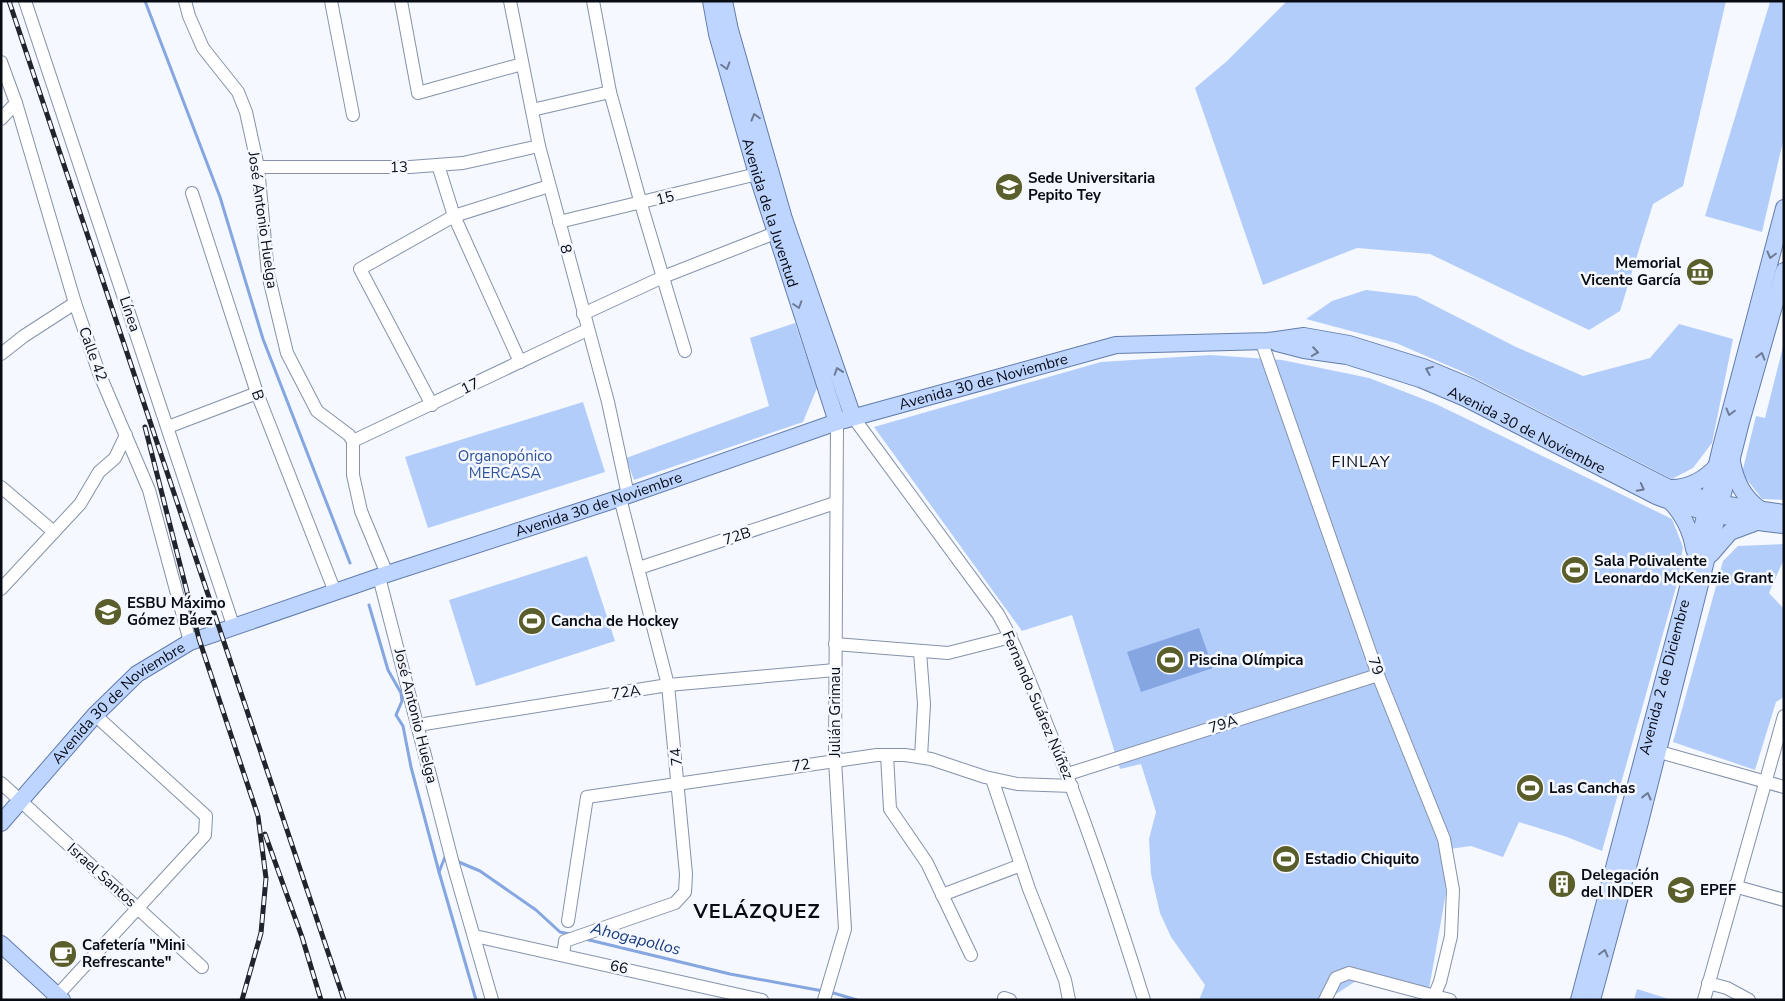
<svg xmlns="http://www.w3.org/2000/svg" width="1785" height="1001" font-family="'Nunito Sans',sans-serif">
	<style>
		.green { fill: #b3cdfb }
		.water { fill: #85a6e1 }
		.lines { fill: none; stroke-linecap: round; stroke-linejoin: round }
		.stream { stroke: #85a6e1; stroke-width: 3 }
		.minor-casing { stroke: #8492aa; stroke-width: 14 }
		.major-casing { stroke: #627cac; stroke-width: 18 }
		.minor { stroke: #fff; stroke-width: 12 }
		.major { stroke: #bed5ff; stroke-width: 16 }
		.rail-casing { stroke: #20242c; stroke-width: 5 }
		.rail { stroke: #f5f8fe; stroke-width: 3; stroke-dasharray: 9; stroke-linecap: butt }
		.oneway { stroke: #6c7a95 }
		.labels { text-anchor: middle; stroke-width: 5; stroke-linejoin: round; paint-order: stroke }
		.street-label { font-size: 15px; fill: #070b13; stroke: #f5f8fe }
		.poi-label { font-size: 15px; font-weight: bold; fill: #070b13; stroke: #f5f8fe; text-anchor: start }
		.park-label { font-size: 15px; fill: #2d5299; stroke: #f5f8fe }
		.neighbourhood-label { font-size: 16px; letter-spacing: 1px; fill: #070b13; stroke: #f5f8fe }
		.water-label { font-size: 16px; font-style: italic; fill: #16397e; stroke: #f5f8fe }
		.district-label { font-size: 20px; font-weight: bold; letter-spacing: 1px; fill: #070b13; stroke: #f5f8fe }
	</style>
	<rect width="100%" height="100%" fill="#f5f8fe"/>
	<g class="green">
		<path d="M1287,1H1726L1683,186L1653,204L1620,311L1589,330L1430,254L1357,248L1263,285L1195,88L1227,61Z"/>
		<path d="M1784,1V137L1762,232L1705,216L1770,2Z"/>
		<path d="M1366,290L1416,296L1516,347L1583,376L1650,358L1679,324L1733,339L1712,443L1693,468L1672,479L1463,372L1396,343L1306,319L1332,301Z"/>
		<path d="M795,323L817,388L803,422L634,480L626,458L769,406L750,338Z"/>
		<path d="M1784,343V500L1762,499L1742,473L1756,416L1765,418Z"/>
		<path d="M1210,355L1282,360L1369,378L1436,404L1672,519L1683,547L1678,580L1602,851L1567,837L1519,822L1503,857L1471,846L1442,850L1446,893L1427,1000L1356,981L1327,1000H1199L1205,985L1171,937L1160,913L1151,874L1149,839L1156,812L1141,764L1120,769L1072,615L1022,631L874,427L1101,362Z"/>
		<path d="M583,402L605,472L428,528L405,457Z"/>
		<path d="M1784,544V559L1769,593L1784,609V697L1776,702L1755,770L1673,742L1723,561L1738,546Z"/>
		<path d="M587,556L615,641L476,686L449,600Z"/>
		<path d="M1637,989L1672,1000H1634Z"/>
	</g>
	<path class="water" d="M1199,628L1213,668L1141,692L1127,652Z"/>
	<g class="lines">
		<g class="stream">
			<path d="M145,1L220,197L263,339L350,563"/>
			<path d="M369,605L388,670L401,693L402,701L396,715L403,726L411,767L439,872L476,1000"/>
			<path d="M454,860L480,871L536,910L560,932L570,934"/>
			<path d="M439,872L445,857L448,858"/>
			<path d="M585,939L730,974L823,991"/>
			<path d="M830,992L857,1000"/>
		</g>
		<defs>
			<g id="minor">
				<path d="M25,1L234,628"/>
				<path d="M185,1L189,16L203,48L238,92L246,112L258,167L268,274L287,353L317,411L349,435L353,441V475L361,511L387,574"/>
				<path d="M331,1L353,115"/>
				<path d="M401,1L418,93L522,64"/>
				<path d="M510,1L539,146L608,402L628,495"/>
				<path d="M593,1L610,92L641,204L685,351"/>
				<path d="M1,62L16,103L75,303L99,373L149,490L190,642"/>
				<path d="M532,110L610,92"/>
				<path d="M1,119L16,103"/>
				<path d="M438,165L454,216L520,362"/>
				<path d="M258,167H410L463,163L539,146"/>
				<path d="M192,193L257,393L335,592"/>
				<path d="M559,222L765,172"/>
				<path d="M583,314L663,277L775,233"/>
				<path d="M1261,340L1378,675L1444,839L1453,890L1451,936L1440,982L1434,996"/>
				<path d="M1,354L24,336L75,303"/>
				<path d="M432,405L360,269L454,216L549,186"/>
				<path d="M853,417L998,614C1018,649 1032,687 1047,725C1084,815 1115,907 1144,1000"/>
				<path d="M168,427L257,393"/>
				<path d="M353,441L587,330"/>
				<path d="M1,487L54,532"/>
				<path d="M639,568L835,503"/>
				<path d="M379,577L453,864L492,1000"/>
				<path d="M1,589L80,504L99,472L115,458L126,435"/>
				<path d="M835,644L948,653L1011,637"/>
				<path d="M920,652L924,704L921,757"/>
				<path d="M418,725L668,685L835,670"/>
				<path d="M1649,749L1784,787"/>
				<path d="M887,755L890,809L927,863L971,955"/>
				<path d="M1068,774L1378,675"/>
				<path d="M992,779L1029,889L1065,980L1069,1000"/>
				<path d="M1,783L202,967"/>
				<path d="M1734,886L1784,900"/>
				<path d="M942,895L1021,865"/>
				<path d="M568,921L587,797L877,755H905L931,759L985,777L1017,784L1072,786"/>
				<path d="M475,936L762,1000"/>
				<path d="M563,955L565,941L675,903L685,892L686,874L668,685L620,498"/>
				<path d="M1708,983L1727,988L1749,1000"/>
				<path d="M1004,998L1010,1000"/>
				<path d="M53,1000L205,835L206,816L95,715"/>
				<path d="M824,1000L845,929L835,760L837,422"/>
				<path d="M1325,1000L1336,978L1349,973L1450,1000"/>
				<path d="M1704,1000L1784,716"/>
			</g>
			<g id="major">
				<path id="s1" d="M711,1L717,34L757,174L837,422"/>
				<path d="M724,1L730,30L784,219L853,417"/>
				<path id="s2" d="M1277,343L1304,350L1347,356L1420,379L1465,398L1656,496C1698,512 1739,521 1784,525"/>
				<path d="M1732,462C1736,482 1743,497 1761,510"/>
				<path d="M1671,488C1689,488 1705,479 1717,466"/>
				<path d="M1671,502C1684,516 1691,530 1694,549"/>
				<path d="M1711,554L1730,532L1754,523"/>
				<path id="s3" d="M1,823L95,715L137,674L190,642L387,574L620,498L837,422L1116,345L1268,341L1304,336L1349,344L1423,367L1469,386L1669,488L1721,504L1784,513"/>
				<path d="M1,944L62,1000"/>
				<path id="s4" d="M1579,1000L1690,580L1721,447L1784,208"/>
				<path d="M1592,1000L1639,826L1741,422L1784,271"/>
			</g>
		</defs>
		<use href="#minor" class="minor-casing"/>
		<use href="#major" class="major-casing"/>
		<use href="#minor" class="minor"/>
		<use href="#major" class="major"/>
		<defs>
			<g id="rail">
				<path d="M9,1L344,1000"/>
				<path d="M145,427L199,639L258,816L266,878L261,933L242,1000"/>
				<path d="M265,834L302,937L321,1000"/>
			</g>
		</defs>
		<use href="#rail" class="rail-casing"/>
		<use href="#rail" class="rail"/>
	</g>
	<defs><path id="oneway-chevron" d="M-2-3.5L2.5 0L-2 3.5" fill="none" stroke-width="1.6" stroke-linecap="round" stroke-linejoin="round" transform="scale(1.25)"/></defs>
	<g class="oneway">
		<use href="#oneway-chevron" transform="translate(726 66) rotate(74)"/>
		<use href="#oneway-chevron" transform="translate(755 117) rotate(-106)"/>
		<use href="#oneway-chevron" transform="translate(1771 255) rotate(105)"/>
		<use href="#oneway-chevron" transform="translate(798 305) rotate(72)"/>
		<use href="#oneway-chevron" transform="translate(1315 352) rotate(8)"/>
		<use href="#oneway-chevron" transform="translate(1761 356) rotate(-74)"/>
		<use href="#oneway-chevron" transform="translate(1429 370) rotate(-158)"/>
		<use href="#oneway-chevron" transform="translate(838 371) rotate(-109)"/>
		<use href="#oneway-chevron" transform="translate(1730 412) rotate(105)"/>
		<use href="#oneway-chevron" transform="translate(1641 488) rotate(27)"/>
		<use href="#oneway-chevron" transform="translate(1647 796) rotate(-76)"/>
		<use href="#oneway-chevron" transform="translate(1604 953) rotate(-75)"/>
	</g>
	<defs>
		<symbol id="university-disc" viewBox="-11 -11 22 22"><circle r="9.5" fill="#5a5e2b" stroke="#f5f8fe"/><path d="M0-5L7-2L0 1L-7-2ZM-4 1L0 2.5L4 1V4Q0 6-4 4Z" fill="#fff"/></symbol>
		<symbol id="museum-disc" viewBox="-11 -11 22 22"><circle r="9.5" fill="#5a5e2b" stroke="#f5f8fe"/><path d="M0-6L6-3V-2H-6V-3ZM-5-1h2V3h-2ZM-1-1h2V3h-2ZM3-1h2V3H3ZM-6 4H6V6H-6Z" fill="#fff"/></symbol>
		<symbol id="stadium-disc" viewBox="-11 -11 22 22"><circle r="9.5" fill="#5a5e2b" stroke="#f5f8fe"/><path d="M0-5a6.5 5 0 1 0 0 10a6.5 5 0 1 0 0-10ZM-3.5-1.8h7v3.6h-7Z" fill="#fff"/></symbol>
		<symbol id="school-disc" viewBox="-11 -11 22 22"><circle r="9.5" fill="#5a5e2b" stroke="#f5f8fe"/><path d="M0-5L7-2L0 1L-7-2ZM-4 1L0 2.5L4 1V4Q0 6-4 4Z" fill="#fff"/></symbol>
		<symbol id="building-disc" viewBox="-11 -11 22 22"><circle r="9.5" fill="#5a5e2b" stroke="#f5f8fe"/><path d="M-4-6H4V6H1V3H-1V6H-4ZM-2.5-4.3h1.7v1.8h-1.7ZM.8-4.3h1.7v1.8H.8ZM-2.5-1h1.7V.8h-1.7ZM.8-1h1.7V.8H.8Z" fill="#fff"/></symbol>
		<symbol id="cafe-disc" viewBox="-11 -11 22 22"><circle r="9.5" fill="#5a5e2b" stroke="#f5f8fe"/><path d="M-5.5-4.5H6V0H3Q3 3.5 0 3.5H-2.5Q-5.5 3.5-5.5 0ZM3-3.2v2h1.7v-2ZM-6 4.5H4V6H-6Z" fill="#fff"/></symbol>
	</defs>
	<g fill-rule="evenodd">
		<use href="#university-disc" x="993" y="171" width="32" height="32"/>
		<use href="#museum-disc" x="1684" y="256" width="32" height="32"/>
		<use href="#stadium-disc" x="1559" y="554" width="32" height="32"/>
		<use href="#school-disc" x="92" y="596" width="32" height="32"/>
		<use href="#stadium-disc" x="516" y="605" width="32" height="32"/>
		<use href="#stadium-disc" x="1154" y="644" width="32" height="32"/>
		<use href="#stadium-disc" x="1514" y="772" width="32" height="32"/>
		<use href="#stadium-disc" x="1270" y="843" width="32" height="32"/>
		<use href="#building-disc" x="1546" y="868" width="32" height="32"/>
		<use href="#school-disc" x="1665" y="874" width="32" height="32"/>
		<use href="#cafe-disc" x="47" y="938" width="32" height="32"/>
	</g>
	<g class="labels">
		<g class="street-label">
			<text transform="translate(399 167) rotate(-1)" y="5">13</text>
			<text transform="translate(665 198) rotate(-14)" y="5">15</text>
			<text dy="5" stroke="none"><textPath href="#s1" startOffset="220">Avenida de la Juventud</textPath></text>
			<text transform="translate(263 220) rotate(82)" y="5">José Antonio Huelga</text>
			<text transform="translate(566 249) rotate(76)" y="5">8</text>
			<text transform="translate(130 314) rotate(71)" y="5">Línea</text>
			<text transform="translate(93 354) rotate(70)" y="5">Calle 42</text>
			<text dy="5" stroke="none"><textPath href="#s3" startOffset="1099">Avenida 30 de Noviembre</textPath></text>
			<text transform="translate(470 386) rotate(-26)" y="5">17</text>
			<text transform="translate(258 395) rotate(70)" y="5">B</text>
			<text dy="5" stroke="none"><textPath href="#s2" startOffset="266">Avenida 30 de Noviembre</textPath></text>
			<text dy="5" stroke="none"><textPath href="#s3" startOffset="695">Avenida 30 de Noviembre</textPath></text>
			<text transform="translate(737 536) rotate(-18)" y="5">72B</text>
			<text transform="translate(1376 666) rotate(70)" y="5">79</text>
			<text dy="5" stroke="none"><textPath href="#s4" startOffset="334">Avenida 2 de Diciembre</textPath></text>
			<text transform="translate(626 692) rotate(-8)" y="5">72A</text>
			<text dy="5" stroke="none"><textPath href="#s3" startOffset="169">Avenida 30 de Noviembre</textPath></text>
			<text transform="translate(1038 705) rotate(67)" y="5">Fernando Suárez Núñez</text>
			<text transform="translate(835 712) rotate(-90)" y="5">Julián Grimau</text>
			<text transform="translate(416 716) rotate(76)" y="5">José Antonio Huelga</text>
			<text transform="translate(1223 724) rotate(-18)" y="5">79A</text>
			<text transform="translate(676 757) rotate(-96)" y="5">74</text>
			<text transform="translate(801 765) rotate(-9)" y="5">72</text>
			<text transform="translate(102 875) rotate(42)" y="5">Israel Santos</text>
			<text transform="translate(619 967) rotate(12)" y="5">66</text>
		</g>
		<g class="poi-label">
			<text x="1028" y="183">Sede Universitaria<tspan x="1028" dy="17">Pepito Tey</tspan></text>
			<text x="1681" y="268" text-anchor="end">Memorial<tspan x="1681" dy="17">Vicente García</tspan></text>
			<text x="1594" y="566">Sala Polivalente<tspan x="1594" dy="17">Leonardo McKenzie Grant</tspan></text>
			<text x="127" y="608">ESBU Máximo<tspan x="127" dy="17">Gómez Báez</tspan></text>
			<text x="551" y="626">Cancha de Hockey</text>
			<text x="1189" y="665">Piscina Olímpica</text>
			<text x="1549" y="793">Las Canchas</text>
			<text x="1305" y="864">Estadio Chiquito</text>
			<text x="1581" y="880">Delegación<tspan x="1581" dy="17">del INDER</tspan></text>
			<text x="1700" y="895">EPEF</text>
			<text x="82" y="950">Cafetería "Mini<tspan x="82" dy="17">Refrescante"</tspan></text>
		</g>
		<g class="park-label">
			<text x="505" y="461">Organopónico<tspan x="505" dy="17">MERCASA</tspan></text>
		</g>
		<g class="neighbourhood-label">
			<text x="1361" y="467">FINLAY</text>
		</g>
		<g class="water-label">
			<text transform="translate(636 938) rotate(14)" y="6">Ahogapollos</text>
		</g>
		<g class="district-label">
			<text x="757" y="918">VELÁZQUEZ</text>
		</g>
	</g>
	<rect width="1785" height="1001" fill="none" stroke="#070b13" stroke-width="5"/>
</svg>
